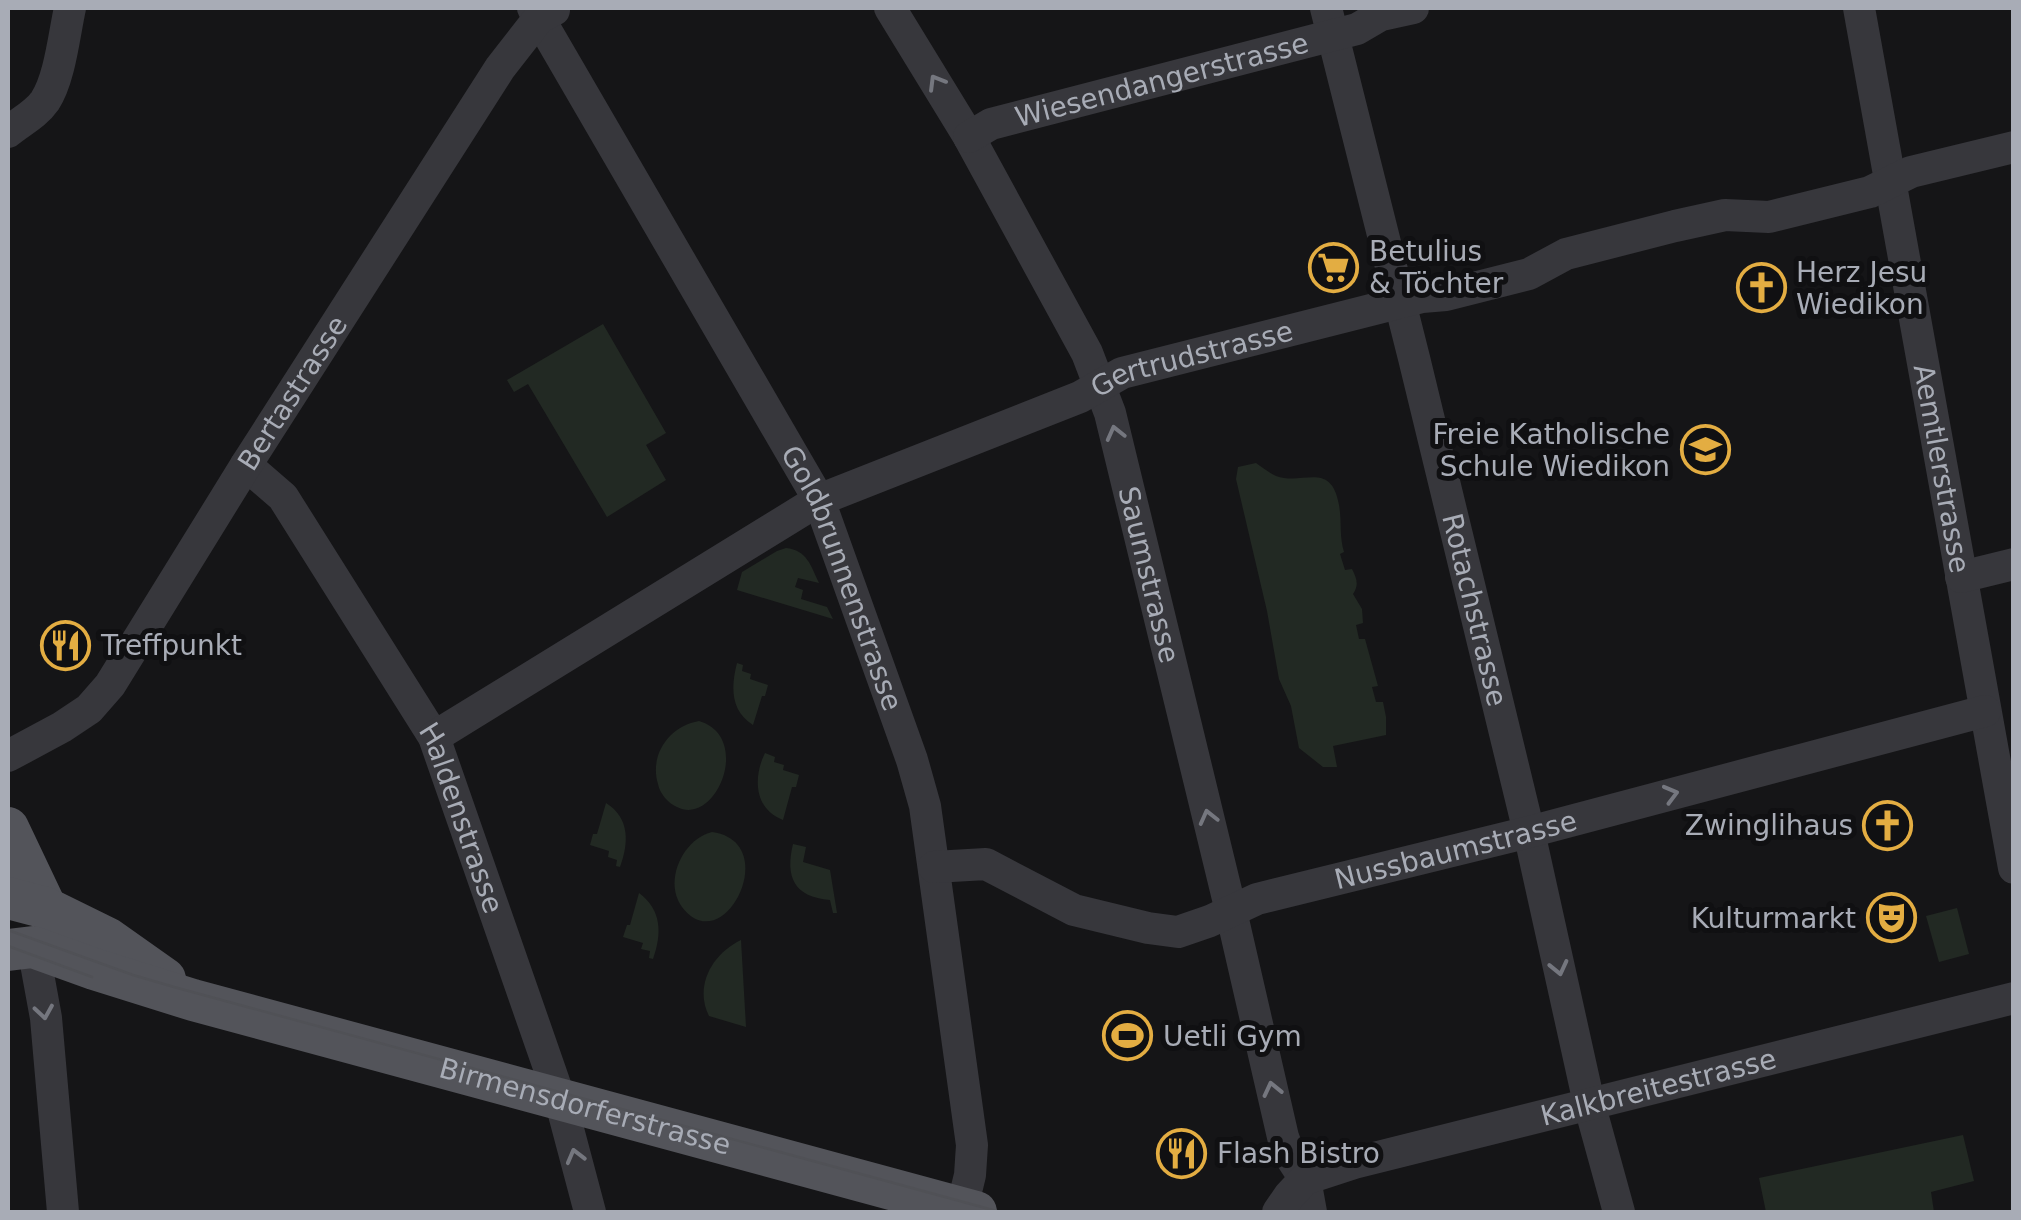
<svg xmlns="http://www.w3.org/2000/svg" width="2021" height="1220" font-family="'DejaVu Sans',sans-serif">
	<style>
		.green { fill: #222923 }
		.lines { fill: none; stroke-linecap: round; stroke-linejoin: round }
		.minor { stroke: #37373c; stroke-width: 32 }
		.major { stroke: #53545a; stroke-width: 42 }
		.tram { stroke: #505156; stroke-width: 2.5 }
		.oneway { stroke: #75777f }
		.labels { text-anchor: middle; stroke-width: 10; stroke-linejoin: round; paint-order: stroke }
		.street-label { font-size: 28px; fill: #a8acb6; stroke: #101012 }
		.poi-label { font-size: 28px; fill: #a8acb6; stroke: #101012; text-anchor: start }
	</style>
	<rect width="100%" height="100%" fill="#151517"/>
	<g class="green">
		<path d="M603,324L666,433L646,445L666,480L607,517L528,384L514,392L507,380Z"/>
		<path d="M1256,463C1262,467 1269,473 1276,476C1303,486 1331,460 1339,505C1342,522 1339,535 1344,552L1340,554L1345,570L1352,569C1357,579 1359,585 1353,594L1362,609L1363,623L1356,625L1359,639H1365L1378,686L1372,687L1376,702H1383L1386,717V735L1333,746L1337,767H1323L1299,748L1291,706L1279,679L1267,611L1236,479L1238,467Z"/>
		<path d="M786,548C807,550 811,566 819,583L798,578L795,587L803,590L801,599L827,607L833,619L737,590L742,572L777,551Z"/>
		<path d="M737,663L743,665L742,671L751,674L750,679L768,685L765,696H762L753,725C730,711 731,686 737,663Z"/>
		<path d="M699,721C753,737 716,827 677,807C668,803 660,794 658,784C649,754 670,726 699,721Z"/>
		<path d="M765,753L775,757L774,762L784,765L783,770L799,775L796,787H792L783,820C754,809 753,777 765,753Z"/>
		<path d="M606,803C630,818 629,843 620,867L616,866L617,860L608,857L609,851L590,845L593,834H597Z"/>
		<path d="M712,832C784,842 723,962 682,907C663,881 683,839 712,832Z"/>
		<path d="M793,844L806,847L803,862L830,870L837,913H833L830,900C794,897 785,877 793,844Z"/>
		<path d="M639,893C662,910 662,934 653,959L649,958L650,951L641,949L643,943L623,937L627,925H630Z"/>
		<path d="M1957,908L1969,954L1939,962L1926,916Z"/>
		<path d="M741,940L746,1027L709,1016C694,986 712,954 741,940Z"/>
		<path d="M1963,1135L1974,1181L1931,1192L1934,1212H1766L1759,1178Z"/>
	</g>
	<g class="lines">
		<g class="minor">
			<path id="s1" d="M533,8L819,500L912,760L925,806L972,1145L970,1175L962,1208"/>
			<path id="s2" d="M890,8L969,137L1087,353L1110,413L1231,911L1283,1137L1290,1156L1305,1179L1311,1212"/>
			<path id="s3" d="M1326,8L1414,358L1529,832L1589,1103L1619,1212"/>
			<path id="s4" d="M1859,8L2014,868"/>
			<path d="M8,132C20,122 36,114 45,101C60,78 64,35 70,8"/>
			<path id="s5" d="M969,137L991,124L1357,29L1381,15L1413,8"/>
			<path id="s6" d="M246,465L283,497L434,737L560,1099L590,1212"/>
			<path d="M1961,577L2014,564"/>
			<path id="s7" d="M434,737L819,500L1080,397L1122,373L1422,297L1446,295L1529,274L1566,254L1675,226L1725,215L1769,217L1870,192L1911,172L2014,147"/>
			<path id="s8" d="M8,756L62,727L89,709L110,685L246,465L500,68L539,18L554,10"/>
			<path id="s9" d="M934,867L986,864L1074,910L1148,928L1178,932L1210,921L1257,899L1529,832L1985,711"/>
			<path d="M33,947L46,1018L63,1212"/>
			<path id="s10" d="M1278,1212L1289,1196L1305,1179L1354,1163L2014,998"/>
		</g>
		<g class="major">
			<path d="M8,828L46,908"/>
			<path d="M8,898L46,908L107,938L165,979"/>
			<path id="s11" d="M8,950L33,947L94,969L193,1000L976,1212"/>
		</g>
		<g class="tram">
			<path d="M8,930L133,975L174,987L1000,1212"/>
			<path d="M8,946L92,977"/>
		</g>
	</g>
	<defs><path id="oneway-chevron" d="M-2-3.5L2.5 0L-2 3.5" fill="none" stroke-width="1.6" stroke-linecap="round" stroke-linejoin="round" transform="scale(2.5)"/></defs>
	<g class="oneway">
		<use href="#oneway-chevron" transform="translate(936 82) rotate(-121)"/>
		<use href="#oneway-chevron" transform="translate(1115 433) rotate(-104)"/>
		<use href="#oneway-chevron" transform="translate(1671 794) rotate(-15)"/>
		<use href="#oneway-chevron" transform="translate(1208 817) rotate(-104)"/>
		<use href="#oneway-chevron" transform="translate(1559 968) rotate(77)"/>
		<use href="#oneway-chevron" transform="translate(44 1012) rotate(81)"/>
		<use href="#oneway-chevron" transform="translate(1272 1089) rotate(-103)"/>
		<use href="#oneway-chevron" transform="translate(575 1156) rotate(-105)"/>
	</g>
	<defs>
		<symbol id="supermarket-ring" viewBox="-11 -11 22 22"><circle r="9.5" fill="#101012" stroke="#e3ad42" stroke-width="1.5"/><path d="M-6-5.5h2.5l.6 2H6L4.5 2H-2.5L-4.4-4H-6ZM-1.5 3.2a1.3 1.3 0 1 0 .1 0ZM3 3.2a1.3 1.3 0 1 0 .1 0Z" fill="#e3ad42"/></symbol>
		<symbol id="church-ring" viewBox="-11 -11 22 22"><circle r="9.5" fill="#101012" stroke="#e3ad42" stroke-width="1.5"/><path d="M-1.2-6h2.4v3.5h3.3v2.4h-3.3V6h-2.4V-.1h-3.3v-2.4h3.3Z" fill="#e3ad42"/></symbol>
		<symbol id="school-ring" viewBox="-11 -11 22 22"><circle r="9.5" fill="#101012" stroke="#e3ad42" stroke-width="1.5"/><path d="M0-5L7-2L0 1L-7-2ZM-4 1L0 2.5L4 1V4Q0 6-4 4Z" fill="#e3ad42"/></symbol>
		<symbol id="restaurant-ring" viewBox="-11 -11 22 22"><circle r="9.5" fill="#101012" stroke="#e3ad42" stroke-width="1.5"/><path d="M-5-6h1v4h1v-4h1v4h1v-4h1v5L-1.5 .5V6h-2V.5L-5-1ZM5-6V6H3V1.5H1.5Q1.5-4 5-6Z" fill="#e3ad42"/></symbol>
		<symbol id="theatre-ring" viewBox="-11 -11 22 22"><circle r="9.5" fill="#101012" stroke="#e3ad42" stroke-width="1.5"/><path d="M-5-5.5Q0-4 5-5.5V0Q5 5 0 6Q-5 5-5 0ZM-3.3-2.5H-1v1.5H-3.3ZM1-2.5H3.3v1.5H1ZM-2.8 1Q0 5.5 2.8 1Z" fill="#e3ad42"/></symbol>
		<symbol id="stadium-ring" viewBox="-11 -11 22 22"><circle r="9.5" fill="#101012" stroke="#e3ad42" stroke-width="1.5"/><path d="M0-5a6.5 5 0 1 0 0 10a6.5 5 0 1 0 0-10ZM-3.5-1.8h7v3.6h-7Z" fill="#e3ad42"/></symbol>
	</defs>
	<g fill-rule="evenodd">
		<use href="#supermarket-ring" x="1306" y="240" width="55" height="55"/>
		<use href="#church-ring" x="1734" y="260" width="55" height="55"/>
		<use href="#school-ring" x="1678" y="422" width="55" height="55"/>
		<use href="#restaurant-ring" x="38" y="618" width="55" height="55"/>
		<use href="#church-ring" x="1860" y="798" width="55" height="55"/>
		<use href="#theatre-ring" x="1864" y="890" width="55" height="55"/>
		<use href="#stadium-ring" x="1100" y="1008" width="55" height="55"/>
		<use href="#restaurant-ring" x="1154" y="1126" width="55" height="55"/>
	</g>
	<g class="labels">
		<g class="street-label">
			<text dy="10" stroke="none"><textPath href="#s5" startOffset="202">Wiesendangerstrasse</textPath></text>
			<text dy="10" stroke="none"><textPath href="#s7" startOffset="852">Gertrudstrasse</textPath></text>
			<text dy="10" stroke="none"><textPath href="#s8" startOffset="470">Bertastrasse</textPath></text>
			<text dy="10" stroke="none"><textPath href="#s4" startOffset="468">Aemtlerstrasse</textPath></text>
			<text dy="10" stroke="none"><textPath href="#s2" startOffset="628">Saumstrasse</textPath></text>
			<text dy="10" stroke="none"><textPath href="#s1" startOffset="650">Goldbrunnenstrasse</textPath></text>
			<text dy="10" stroke="none"><textPath href="#s3" startOffset="620">Rotachstrasse</textPath></text>
			<text dy="10" stroke="none"><textPath href="#s6" startOffset="418">Haldenstrasse</textPath></text>
			<text dy="10" stroke="none"><textPath href="#s9" startOffset="548">Nussbaumstrasse</textPath></text>
			<text dy="10" stroke="none"><textPath href="#s10" startOffset="408">Kalkbreitestrasse</textPath></text>
			<text dy="10" stroke="none"><textPath href="#s11" startOffset="600">Birmensdorferstrasse</textPath></text>
		</g>
		<g class="poi-label">
			<text x="1369" y="261">Betulius<tspan x="1369" dy="32">&amp; Töchter</tspan></text>
			<text x="1796" y="282">Herz Jesu<tspan x="1796" dy="32">Wiedikon</tspan></text>
			<text x="1670" y="444" text-anchor="end">Freie Katholische<tspan x="1670" dy="32">Schule Wiedikon</tspan></text>
			<text x="101" y="655">Treffpunkt</text>
			<text x="1853" y="835" text-anchor="end">Zwinglihaus</text>
			<text x="1856" y="928" text-anchor="end">Kulturmarkt</text>
			<text x="1163" y="1046">Uetli Gym</text>
			<text x="1217" y="1163">Flash Bistro</text>
		</g>
	</g>
	<rect width="2021" height="1220" fill="none" stroke="#a8acb6" stroke-width="20"/>
</svg>
